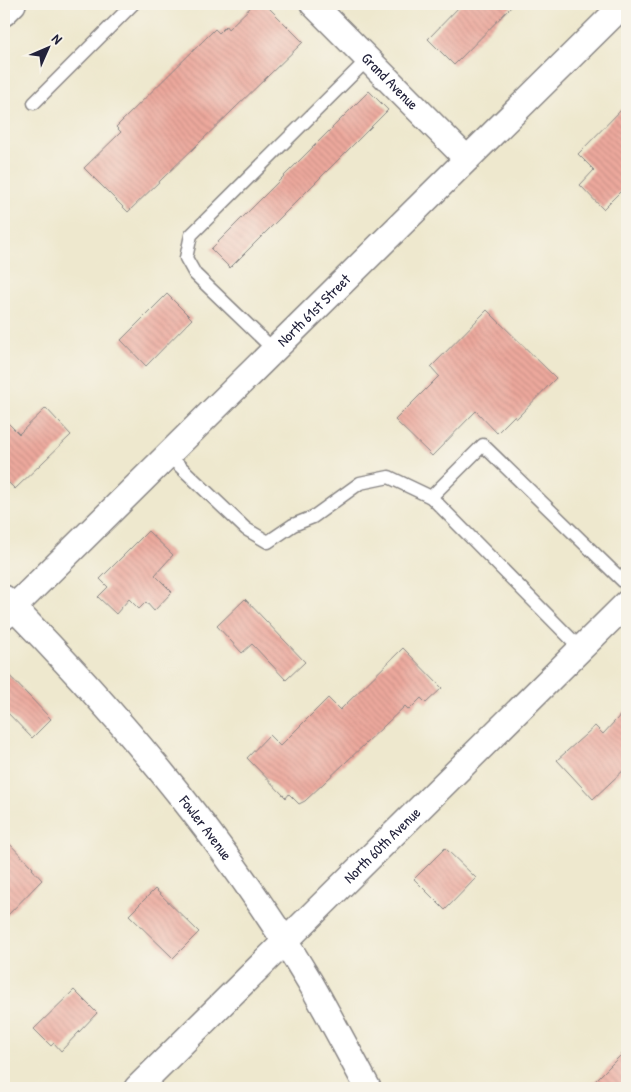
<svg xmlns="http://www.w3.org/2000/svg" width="631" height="1092" font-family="'Patrick Hand',sans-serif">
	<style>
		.building { fill: url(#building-back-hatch) }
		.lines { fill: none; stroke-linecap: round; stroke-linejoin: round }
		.service-casing { stroke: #888584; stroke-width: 15 }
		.minor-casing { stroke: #888584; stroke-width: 28 }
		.service { stroke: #fff; stroke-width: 12 }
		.minor { stroke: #fff; stroke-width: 25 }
		.labels { text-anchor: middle; stroke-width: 4; stroke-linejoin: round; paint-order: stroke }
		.street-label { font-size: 15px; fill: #22223b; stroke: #f7f3e8 }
	</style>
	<defs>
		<pattern id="building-back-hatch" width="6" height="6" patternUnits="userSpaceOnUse" patternTransform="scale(1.25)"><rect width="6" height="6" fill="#eca89c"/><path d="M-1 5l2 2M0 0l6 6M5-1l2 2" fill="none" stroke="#ca9087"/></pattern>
	</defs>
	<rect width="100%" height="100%" fill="#f7f3e8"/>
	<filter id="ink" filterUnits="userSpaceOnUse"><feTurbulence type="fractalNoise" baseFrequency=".02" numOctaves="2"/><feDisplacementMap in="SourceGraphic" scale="10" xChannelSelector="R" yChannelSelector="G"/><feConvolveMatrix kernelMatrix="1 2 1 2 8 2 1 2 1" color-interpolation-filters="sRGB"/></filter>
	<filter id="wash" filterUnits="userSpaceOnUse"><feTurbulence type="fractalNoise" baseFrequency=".0096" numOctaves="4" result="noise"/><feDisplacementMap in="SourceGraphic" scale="20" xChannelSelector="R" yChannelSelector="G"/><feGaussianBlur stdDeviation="1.12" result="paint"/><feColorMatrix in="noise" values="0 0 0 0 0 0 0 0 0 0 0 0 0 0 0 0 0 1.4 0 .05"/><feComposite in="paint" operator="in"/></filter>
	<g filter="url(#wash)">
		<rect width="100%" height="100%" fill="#eee8ce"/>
		<g id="blocks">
			<g class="building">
				<path d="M254,4H265L303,42L128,212L84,168L121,132L116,127L215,29L219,33L226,26L228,29Z"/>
				<path d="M462,4H514L454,65L428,39Z"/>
				<path d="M369,91L388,110L230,268L211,249Z"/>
				<path d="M627,104V185L603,209L580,185L594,170L578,154Z"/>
				<path d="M167,294L192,319L146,366L121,340Z"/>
				<path d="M487,310L556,378L516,419L514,416L497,433L476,411L432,456L395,420L439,376L431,367Z"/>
				<path d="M46,408L71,435L15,489L4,478V419L19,434Z"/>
				<path d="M148,531L173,555L155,575L172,592L154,611L146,602L139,609L129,599L116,614L98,597L108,587L100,579Z"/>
				<path d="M245,599L305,662L286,680L252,644L242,653L217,626Z"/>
				<path d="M403,648L442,688L426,703L421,698L409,710L405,706L305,801L299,804L289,794L286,798L247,758L269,735L280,746L328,698L340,710Z"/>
				<path d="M4,670L51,719L32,738L4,709Z"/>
				<path d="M627,708V767L593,799L557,760L595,726L603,734Z"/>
				<path d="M4,838L33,868L32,869L42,880L4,919Z"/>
				<path d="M445,848L476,878L445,910L414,879Z"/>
				<path d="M155,889L199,932L173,958L129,915Z"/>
				<path d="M74,990L97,1013L61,1051L54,1043L51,1046L34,1029Z"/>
				<path d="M627,1049V1088H588Z"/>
			</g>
		</g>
	</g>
	<g filter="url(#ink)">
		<use href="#blocks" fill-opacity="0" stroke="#888584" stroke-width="1"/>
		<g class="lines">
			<defs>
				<g id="service">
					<path d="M34,103L133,4"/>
					<path d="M274,350L195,274L186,258L191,235L368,59"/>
					<path d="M168,455L246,529L268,542L293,525L313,517L360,483L389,477L431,497L483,445L627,585"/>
					<path d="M431,497L581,649"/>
				</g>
				<g id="minor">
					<path id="s1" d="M313,4L467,159"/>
					<path d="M4,13L13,4"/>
					<path id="s2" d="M4,598C119,714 226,841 310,982C330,1017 349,1053 368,1088"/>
					<path id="s3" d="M4,617L624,4"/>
					<path id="s4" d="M137,1088L627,603"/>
				</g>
			</defs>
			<use href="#service" class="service-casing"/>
			<use href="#minor" class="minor-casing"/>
			<use href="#service" class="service"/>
			<use href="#minor" class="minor"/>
		</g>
	</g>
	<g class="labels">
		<g class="street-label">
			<text dy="5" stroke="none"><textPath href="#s1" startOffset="109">Grand Avenue</textPath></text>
			<text dy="5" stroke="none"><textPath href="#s3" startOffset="436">North 61st Street</textPath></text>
			<text dy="5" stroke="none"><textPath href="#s2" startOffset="306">Fowler Avenue</textPath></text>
			<text dy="5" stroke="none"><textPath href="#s4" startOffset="345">North 60th Avenue</textPath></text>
		</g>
	</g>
	<rect width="631" height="1092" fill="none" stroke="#f7f3e8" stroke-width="20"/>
	<g transform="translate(48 48) rotate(45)" stroke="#f7f3e8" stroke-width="4" paint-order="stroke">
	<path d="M0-4L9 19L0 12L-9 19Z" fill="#22223b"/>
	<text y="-8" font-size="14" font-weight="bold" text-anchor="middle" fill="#22223b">N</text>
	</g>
</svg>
